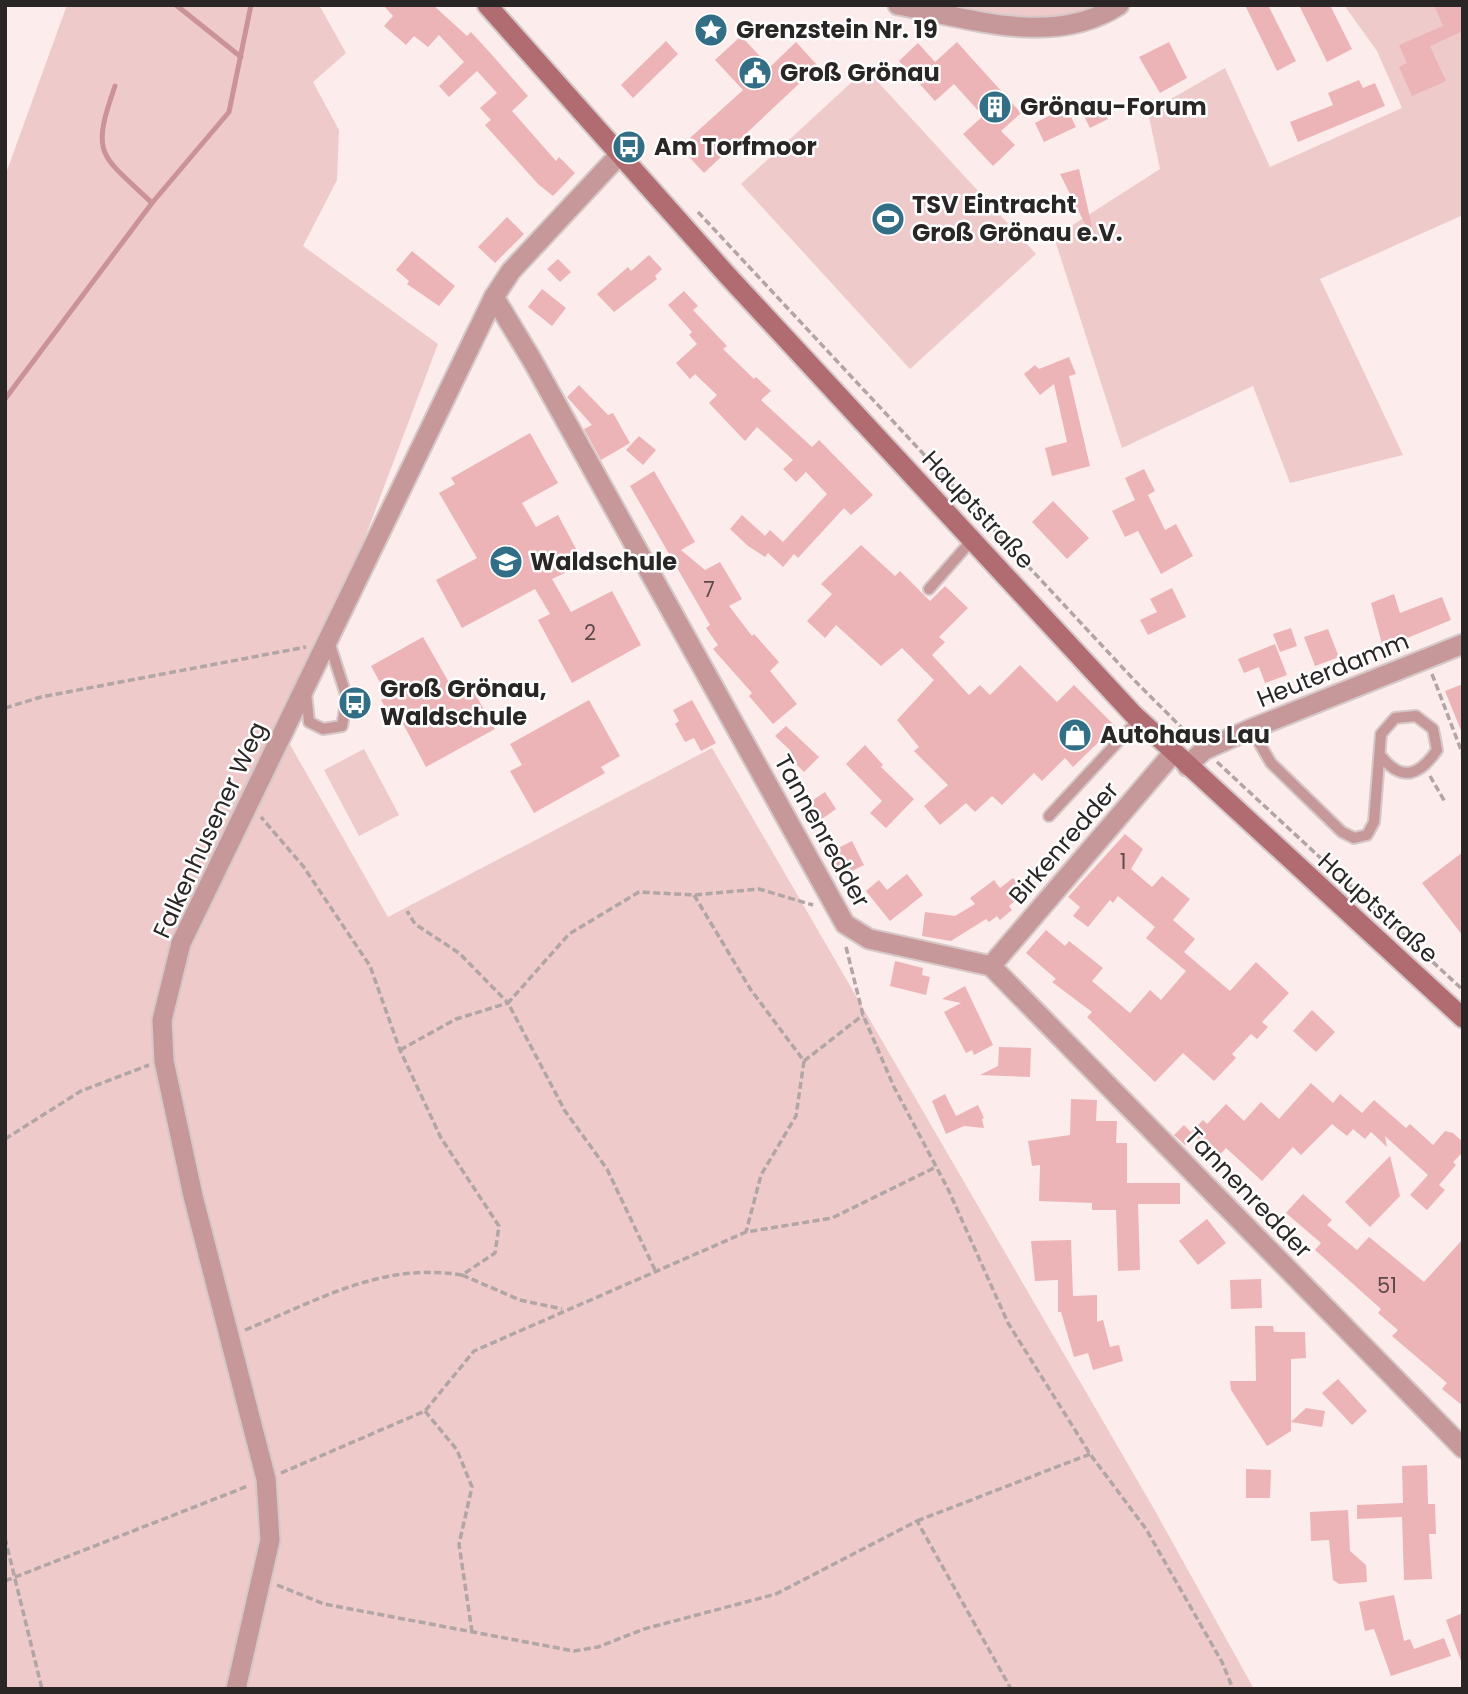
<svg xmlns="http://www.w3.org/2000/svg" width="1468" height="1694" font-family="Poppins,sans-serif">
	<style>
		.green { fill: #eecacb }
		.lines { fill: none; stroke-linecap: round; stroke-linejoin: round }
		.stream { stroke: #cb9397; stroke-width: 5 }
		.building { fill: #edb4b7 }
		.service-casing { stroke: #d6c8c8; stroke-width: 14 }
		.minor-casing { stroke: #d6c8c8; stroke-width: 23 }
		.secondary-casing { stroke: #d6c8c8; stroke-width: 23 }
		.path { stroke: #b1a5a5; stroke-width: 3.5; stroke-dasharray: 7 3.5; stroke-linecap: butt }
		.service { stroke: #c7989a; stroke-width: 10 }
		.minor { stroke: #c7989a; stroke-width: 19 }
		.secondary { stroke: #b06c71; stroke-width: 19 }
		.labels { text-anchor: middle; stroke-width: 5; stroke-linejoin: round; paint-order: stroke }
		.number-label { font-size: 21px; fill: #5c4a4a }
		.poi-label { font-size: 24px; font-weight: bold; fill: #2b2626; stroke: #fefefe; text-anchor: start }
		.street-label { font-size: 24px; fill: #2b2626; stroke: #fefefe }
	</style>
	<rect width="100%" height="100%" fill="#fcecec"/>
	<g class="green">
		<path d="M67,5H319L346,53L313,82L339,130L337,180L303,246L438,344L288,741L388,917L712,748L1154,1509L1254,1689H5V176Z"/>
		<path d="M944,5H1112L1013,33Z"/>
		<path d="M1344,5H1463V215L1320,279L1403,455L1290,483L1253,386L1122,448L1054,237L1160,169L1148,112L1225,68L1270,167L1402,108L1377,51Z"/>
		<path d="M866,69L1036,254L910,369L741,184Z"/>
		<path d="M364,749L399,815L359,836L324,770Z"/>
	</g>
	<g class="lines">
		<g class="stream">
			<path d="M176,5L241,57"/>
			<path d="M115,86C90,157 101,154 152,203"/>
			<path d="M5,399L152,203L229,112L251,5"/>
		</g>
	</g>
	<g class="building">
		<path d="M383,5H433L467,36L471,32L493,56L528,96L512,111L556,161L559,157L575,173L553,196L538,184L485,125L491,120L480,108L497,93L477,71L449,97L439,86L464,62L439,35L428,47L414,36L406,45L384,26L393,16Z"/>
		<path d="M1245,5H1268L1296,61L1277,71Z"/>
		<path d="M1299,5H1330L1352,49L1327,62Z"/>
		<path d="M1434,5H1463V31L1430,46L1446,81L1412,96L1399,67L1407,63L1399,45L1443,26Z"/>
		<path d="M741,36L770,67L796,42L818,66L704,173L680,147L743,90L715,60Z"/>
		<path d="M666,41L678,54L633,98L621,85Z"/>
		<path d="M957,42L1021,113L1001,131L1015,145L993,166L963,134L983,116L954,84L935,101L899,61L918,43L935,62Z"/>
		<path d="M1169,42L1187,78L1160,93L1139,57Z"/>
		<path d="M1359,80L1363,88L1375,83L1385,106L1298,142L1290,122L1333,105L1328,93Z"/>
		<path d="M1099,101L1108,119L1090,128L1081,110Z"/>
		<path d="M1066,107L1076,127L1044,142L1035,123Z"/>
		<path d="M1079,169L1092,227L1087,228L1060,174Z"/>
		<path d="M507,217L524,234L495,263L478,247Z"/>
		<path d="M412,251L455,286L439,306L407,284L409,281L396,270Z"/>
		<path d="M649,255L662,269L655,276L657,279L614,312L597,294L628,267L631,271Z"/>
		<path d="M558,259L571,272L560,282L547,269Z"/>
		<path d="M542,289L566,308L552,326L528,307Z"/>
		<path d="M684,291L698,306L693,310L727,346L723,349L754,379L756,377L771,391L761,400L812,447L819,440L873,495L851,515L844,508L798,558L794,554L783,567L768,553L765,557L748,546L730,529L742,515L765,536L770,530L783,542L827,494L806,472L796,482L783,469L793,460L757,427L745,441L709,403L717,395L695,374L690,379L676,363L697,344L689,335L692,332L668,305Z"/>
		<path d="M1069,357L1076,374L1069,376L1090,466L1052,476L1045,448L1067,442L1054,384L1040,395L1024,374L1035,365L1039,369Z"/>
		<path d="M579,385L608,415L613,413L630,443L601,460L584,429L592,425L567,397Z"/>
		<path d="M530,433L558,483L522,503L536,527L558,515L584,564L552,579L571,612L612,591L641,645L572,683L538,620L550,614L535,589L462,628L436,580L477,558L439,493L455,484L451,478Z"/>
		<path d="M639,436L656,450L643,465L626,450Z"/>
		<path d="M1144,469L1155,491L1148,495L1165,530L1176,524L1193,556L1161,574L1138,531L1125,537L1112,511L1135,500L1125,478Z"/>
		<path d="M654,471L695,542L681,550L705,570L720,562L742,599L729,606L752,636L754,634L779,662L770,671L797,704L773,724L749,696L752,693L713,649L718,645L706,628L710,625L630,486Z"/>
		<path d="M1053,501L1089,538L1067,559L1032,522Z"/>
		<path d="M861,545L895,576L900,571L930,601L945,586L968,608L939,637L945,642L932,655L969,695L980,685L990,695L1020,665L1057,702L1074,685L1115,726L1073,767L1065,758L1042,781L1034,773L1002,805L992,796L975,812L966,803L940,825L924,806L948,785L914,751L919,747L897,720L934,680L902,648L881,666L836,625L825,638L807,621L832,594L821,584Z"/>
		<path d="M1172,588L1186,617L1148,635L1140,620L1157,612L1150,599Z"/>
		<path d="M1394,594L1400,613L1442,597L1451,620L1383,648L1371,603Z"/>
		<path d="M1291,628L1297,646L1280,652L1273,634Z"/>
		<path d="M1328,629L1339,657L1315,666L1304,637Z"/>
		<path d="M423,637L455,693L470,685L495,729L426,767L400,718L393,722L381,700L388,697L371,666Z"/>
		<path d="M1275,644L1287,675L1265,683L1259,667L1244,673L1238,659Z"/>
		<path d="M1463,684V733H1462L1445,691Z"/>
		<path d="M589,700L620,756L601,767L605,773L534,813L510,771L522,765L510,744Z"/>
		<path d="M692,700L716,743L701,751L694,738L685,742L675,724L679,721L673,710Z"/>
		<path d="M786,726L819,757L804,772L786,754L790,750L775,736Z"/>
		<path d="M865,745L883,765L881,767L914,799L886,828L870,813L882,801L846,764Z"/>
		<path d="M825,792L836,809L819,821L807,804Z"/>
		<path d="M1125,834L1143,849L1131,869L1152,887L1162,876L1190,899L1173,920L1195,939L1184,952L1230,991L1256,962L1289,993L1262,1022L1268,1027L1257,1039L1251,1034L1232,1054L1236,1058L1214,1081L1183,1053L1155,1082L1087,1017L1092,1012L1052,982L1056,979L1026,953L1046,930L1065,946L1069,941L1103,968L1092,981L1130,1013L1150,990L1161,1000L1186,971L1146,938L1155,927L1118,896L1113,903L1110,900L1088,927L1073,916L1080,907L1068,897Z"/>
		<path d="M852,841L864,865L840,877L828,853Z"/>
		<path d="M1463,852V936L1422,883Z"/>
		<path d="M907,874L923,895L890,921L866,891L879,880L887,890Z"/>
		<path d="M1013,878L1025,893L1009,906L1012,910L1000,920L997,916L989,922L986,919L951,941L922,936L925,912L955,916L975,904L970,898L994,880L1000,888Z"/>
		<path d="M895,961L923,968L922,975L930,977L926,995L890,986Z"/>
		<path d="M965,986L993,1045L974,1055L972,1050L966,1053L944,1012L961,1003L942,999Z"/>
		<path d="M1312,1010L1335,1032L1316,1052L1293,1031Z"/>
		<path d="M999,1047L1031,1048L1030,1077L980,1075L998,1066Z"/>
		<path d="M1311,1083L1333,1103L1340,1094L1362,1113L1374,1100L1406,1128L1410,1124L1433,1145L1445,1131L1453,1133L1463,1142V1152L1453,1162L1456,1165L1439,1185L1445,1190L1427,1210L1410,1195L1428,1175L1385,1136L1387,1147L1371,1132L1365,1139L1353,1129L1347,1136L1332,1124L1301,1155L1293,1147L1262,1181L1226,1148L1217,1158L1194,1136L1185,1145L1174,1135L1184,1125L1191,1132L1203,1120L1207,1124L1226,1104L1244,1121L1261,1102L1279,1119Z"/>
		<path d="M945,1094L956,1116L978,1105L984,1118L982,1119L984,1128L964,1126L946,1134L932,1101Z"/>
		<path d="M1071,1099L1097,1100L1096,1121H1117L1116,1143H1127V1183H1180V1204H1138L1140,1270L1118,1271L1116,1210H1092V1203L1039,1201L1040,1165L1032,1166L1028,1141L1070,1135Z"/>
		<path d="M1390,1156L1400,1196L1370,1227L1345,1202Z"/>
		<path d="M1303,1194L1332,1220L1327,1225L1357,1250L1369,1237L1424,1282L1463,1239V1406L1442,1389L1447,1383L1392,1336L1398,1330L1378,1313L1381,1309L1315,1250L1321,1243L1286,1213Z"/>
		<path d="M1207,1219L1226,1243L1198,1265L1179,1241Z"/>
		<path d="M1071,1240L1073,1296L1097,1295V1322L1103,1320L1110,1347L1119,1345L1123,1361L1093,1370L1088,1353L1074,1357L1061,1312H1058V1280L1035,1281L1031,1241Z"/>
		<path d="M1261,1279L1262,1308L1231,1309L1230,1280Z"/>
		<path d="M1255,1326H1273L1274,1332H1305L1306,1358L1291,1359V1431L1267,1446L1231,1390L1230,1381H1256Z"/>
		<path d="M1338,1379L1367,1411L1352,1425L1322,1393Z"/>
		<path d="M1306,1408L1325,1411L1322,1427L1291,1422Z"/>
		<path d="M1427,1465L1428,1504H1435L1436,1534H1429L1432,1579L1404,1580L1402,1517L1357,1519V1505L1403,1503L1402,1466Z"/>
		<path d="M1246,1469L1271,1470L1270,1498H1246Z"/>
		<path d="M1348,1510L1350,1551L1366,1565L1367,1582L1339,1584L1333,1580L1329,1540L1311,1541L1310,1512Z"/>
		<path d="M1394,1595L1404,1641L1410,1639L1414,1649L1444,1638L1451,1656L1391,1676L1374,1629L1365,1631L1359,1602Z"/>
		<path d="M1463,1613V1660L1461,1661L1446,1620Z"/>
	</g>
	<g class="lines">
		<defs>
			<g id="service">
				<path d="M929,589L972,540"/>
				<path d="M306,693L309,722L323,729L342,726L347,698L329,642"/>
				<path d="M1251,729L1271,763L1342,832L1354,838L1367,835L1374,822L1381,734L1395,718L1416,716L1433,729L1437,750C1420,775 1402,783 1381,756"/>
				<path d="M1049,816L1139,719"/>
			</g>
			<g id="minor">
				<path d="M898,5C969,18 1054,48 1119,5"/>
				<path d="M494,297L532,360L845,924L869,939L991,966L1463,1448"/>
				<path d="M1187,766L1204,750L1251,729L1463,644"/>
				<path d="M991,966L1174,752"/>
				<path d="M236,1689L270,1540L266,1479L193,1196L164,1061L162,1020L181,943L494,297L511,271L621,153"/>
			</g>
			<path id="secondary" d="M487,5L727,275L1133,714L1463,1018"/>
		</defs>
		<use href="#service" class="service-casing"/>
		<use href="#minor" class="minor-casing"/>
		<use href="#secondary" class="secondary-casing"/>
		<g class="path">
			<path d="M698,212L1135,681L1191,737"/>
			<path d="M1432,674L1463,755"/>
			<path d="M5,708L41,697L306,647"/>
			<path d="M1217,762L1463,990"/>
			<path d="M1430,776L1445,802"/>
			<path d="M694,895L751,990L804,1061L796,1116L761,1175L746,1232"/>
			<path d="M846,947L863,1015L894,1087L948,1189L1008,1323L1090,1454L1146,1529L1222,1662L1233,1689"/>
			<path d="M400,1050L456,1019L508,1003L459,953L415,924L407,911"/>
			<path d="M804,1061L863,1015"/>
			<path d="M5,1139L81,1091L149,1065"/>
			<path d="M655,1270L607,1169L565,1111L508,1003L569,934L639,892L694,895L759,889L813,905"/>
			<path d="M462,1275L520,1300L562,1309"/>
			<path d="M245,1330C319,1300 381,1262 462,1275L495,1253L499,1226L441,1138L400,1050L370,966L303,866L261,817"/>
			<path d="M425,1411L457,1450L472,1487L459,1544L472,1632"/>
			<path d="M281,1473L425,1411L474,1351L746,1232L832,1218L936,1167"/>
			<path d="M917,1521L1090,1454"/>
			<path d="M5,1538L42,1689"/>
			<path d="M5,1581L248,1486"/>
			<path d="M277,1585L324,1604L574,1651L598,1647L644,1629L776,1594L917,1521L1011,1689"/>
		</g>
		<use href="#service" class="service"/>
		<use href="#minor" class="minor"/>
		<use href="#secondary" class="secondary"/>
	</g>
	<defs>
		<symbol id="sight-disc" viewBox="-11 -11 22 22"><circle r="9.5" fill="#326f86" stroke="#fefefe"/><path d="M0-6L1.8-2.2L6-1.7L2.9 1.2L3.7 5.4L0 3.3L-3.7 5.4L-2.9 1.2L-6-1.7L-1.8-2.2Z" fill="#fff"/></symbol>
		<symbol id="civic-disc" viewBox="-11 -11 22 22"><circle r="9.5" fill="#326f86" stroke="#fefefe"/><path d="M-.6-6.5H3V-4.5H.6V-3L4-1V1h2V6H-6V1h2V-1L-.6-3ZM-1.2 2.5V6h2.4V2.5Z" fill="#fff"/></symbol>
		<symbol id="building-disc" viewBox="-11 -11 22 22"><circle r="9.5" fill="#326f86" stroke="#fefefe"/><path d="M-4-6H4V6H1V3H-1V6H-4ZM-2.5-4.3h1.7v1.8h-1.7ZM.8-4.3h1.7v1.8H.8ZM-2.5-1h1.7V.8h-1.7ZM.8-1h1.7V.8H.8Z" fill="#fff"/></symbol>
		<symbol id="bus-disc" viewBox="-11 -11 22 22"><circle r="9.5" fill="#326f86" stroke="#fefefe"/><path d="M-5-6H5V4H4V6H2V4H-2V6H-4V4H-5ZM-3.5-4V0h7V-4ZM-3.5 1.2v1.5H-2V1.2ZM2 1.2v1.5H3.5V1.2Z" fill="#fff"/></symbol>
		<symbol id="stadium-disc" viewBox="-11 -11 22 22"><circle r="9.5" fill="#326f86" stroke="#fefefe"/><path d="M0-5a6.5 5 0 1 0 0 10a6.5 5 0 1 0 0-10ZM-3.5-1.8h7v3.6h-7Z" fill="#fff"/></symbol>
		<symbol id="school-disc" viewBox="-11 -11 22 22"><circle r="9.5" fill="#326f86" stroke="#fefefe"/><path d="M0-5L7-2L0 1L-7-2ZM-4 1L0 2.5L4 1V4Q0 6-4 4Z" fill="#fff"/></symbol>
		<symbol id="shop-disc" viewBox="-11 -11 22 22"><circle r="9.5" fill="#326f86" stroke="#fefefe"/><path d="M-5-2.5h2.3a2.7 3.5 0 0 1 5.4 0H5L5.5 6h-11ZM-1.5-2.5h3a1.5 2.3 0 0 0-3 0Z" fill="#fff"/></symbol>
	</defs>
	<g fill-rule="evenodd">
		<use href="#sight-disc" x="692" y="11" width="38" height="38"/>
		<use href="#civic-disc" x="736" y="54" width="38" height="38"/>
		<use href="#building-disc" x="976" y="88" width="38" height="38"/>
		<use href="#bus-disc" x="610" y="128" width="38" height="38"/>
		<use href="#stadium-disc" x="869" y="200" width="38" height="38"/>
		<use href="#school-disc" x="487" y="543" width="38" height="38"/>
		<use href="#bus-disc" x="336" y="684" width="38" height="38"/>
		<use href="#shop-disc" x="1056" y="716" width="38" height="38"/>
	</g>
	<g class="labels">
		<g class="number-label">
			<text x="709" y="597">7</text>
			<text x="590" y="640">2</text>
			<text x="1123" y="869">1</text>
			<text x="1387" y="1293">51</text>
		</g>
		<g class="poi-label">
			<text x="736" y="38">Grenzstein Nr. 19</text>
			<text x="780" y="81">Groß Grönau</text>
			<text x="1020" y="115">Grönau-Forum</text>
			<text x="654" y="155">Am Torfmoor</text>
			<text x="912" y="213">TSV Eintracht<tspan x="912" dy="28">Groß Grönau e.V.</tspan></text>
			<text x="530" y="570">Waldschule</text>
			<text x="380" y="697">Groß Grönau,<tspan x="380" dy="28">Waldschule</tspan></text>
			<text x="1100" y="743">Autohaus Lau</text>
		</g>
		<g class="street-label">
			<text transform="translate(978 510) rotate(47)" y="8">Hauptstraße</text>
			<text transform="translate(1333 670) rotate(-22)" y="8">Heuterdamm</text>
			<text transform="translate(210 830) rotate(-65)" y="8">Falkenhusener Weg</text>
			<text transform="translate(822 831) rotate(61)" y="8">Tannenredder</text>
			<text transform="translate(1064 843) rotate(-49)" y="8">Birkenredder</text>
			<text transform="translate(1378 908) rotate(42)" y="8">Hauptstraße</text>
			<text transform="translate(1248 1193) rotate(46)" y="8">Tannenredder</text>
		</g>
	</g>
	<rect width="1468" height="1694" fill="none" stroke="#2b2626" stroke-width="14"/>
</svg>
